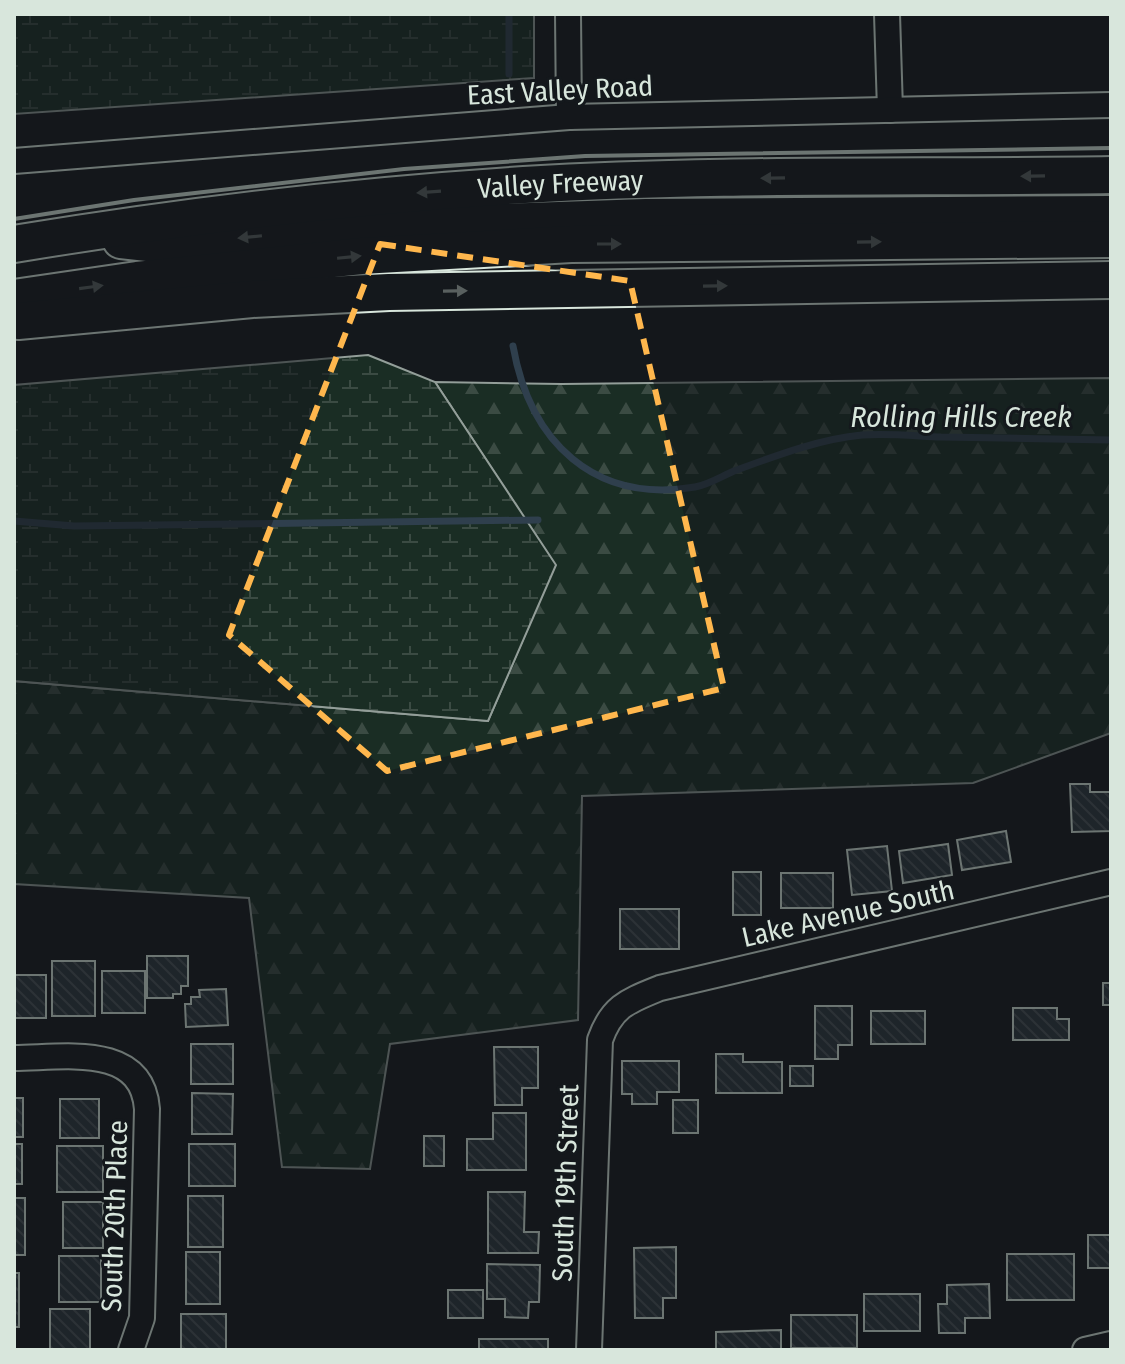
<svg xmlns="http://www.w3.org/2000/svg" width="1125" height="1364" font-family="'Fira Sans Condensed',sans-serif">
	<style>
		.forest { fill: url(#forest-firs); stroke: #939e99; stroke-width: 2 }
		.wetland { fill: url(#wetland-marsh); stroke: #939e99; stroke-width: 2 }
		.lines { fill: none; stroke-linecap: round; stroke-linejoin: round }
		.stream { stroke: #2f3f4d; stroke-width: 7 }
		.building { fill: url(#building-back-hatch); stroke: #d8e6dc; stroke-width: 2 }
		.minor-casing { stroke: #d8e6dc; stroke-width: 28 }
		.highway-casing { stroke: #d8e6dc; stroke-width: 40 }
		.minor { stroke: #14181c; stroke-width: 24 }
		.highway { stroke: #14181c; stroke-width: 36 }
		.wall { stroke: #d8e6dc; stroke-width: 4 }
		.oneway { fill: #59605f }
		.marked { fill: none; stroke: #ffb74d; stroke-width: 6; stroke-dasharray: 16 10; stroke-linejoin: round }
		.labels { text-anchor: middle; stroke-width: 6; stroke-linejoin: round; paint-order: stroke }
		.street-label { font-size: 28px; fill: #d8e6dc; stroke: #14181c }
		.water-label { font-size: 30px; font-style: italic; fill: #d8e6dc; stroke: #14181c }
	</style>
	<defs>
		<pattern id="forest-firs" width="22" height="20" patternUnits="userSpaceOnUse" patternTransform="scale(2)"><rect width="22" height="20" fill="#1a2d24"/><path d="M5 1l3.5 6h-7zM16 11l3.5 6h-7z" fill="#3b4b43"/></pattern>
		<pattern id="wetland-marsh" width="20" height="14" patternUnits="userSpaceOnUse" patternTransform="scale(2)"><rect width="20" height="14" fill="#1a2d24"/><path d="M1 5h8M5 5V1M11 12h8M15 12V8" fill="none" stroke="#3b4b43"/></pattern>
		<pattern id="building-back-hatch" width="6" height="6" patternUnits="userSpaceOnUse" patternTransform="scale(2)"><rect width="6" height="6" fill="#2c363c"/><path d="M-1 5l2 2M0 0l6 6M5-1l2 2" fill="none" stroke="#4a5358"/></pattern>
	</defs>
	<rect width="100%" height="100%" fill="#14181c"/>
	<path class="forest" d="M1111,378V733L973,783L582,796L578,1020L390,1044L370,1169L282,1167L249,898L14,884V681L488,721L555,565L435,382L562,384Z"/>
	<g class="wetland">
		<path d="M14,14H534V78L14,114Z"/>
		<path d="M368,355L435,382L556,565L488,721L14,681V385Z"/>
	</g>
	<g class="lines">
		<g class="stream">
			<path d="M509,14V74"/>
			<path d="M513,346C530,442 594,504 695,487C708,485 722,476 734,471C775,456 819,439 862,435C888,433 916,436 941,437C998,438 1054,439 1111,440"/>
			<path d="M14,521L74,526L538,520"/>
		</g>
	</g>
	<g class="building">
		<path d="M1070,784H1090V792H1111V831L1072,832Z"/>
		<path d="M1006,831L1011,862L962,870L957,840Z"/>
		<path d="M948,844L952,875L903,883L899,851Z"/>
		<path d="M887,846L892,891L852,895L847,850Z"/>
		<rect x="733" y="872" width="28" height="43"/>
		<rect x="781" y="873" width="52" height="35"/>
		<rect x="620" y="909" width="59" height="40"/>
		<path d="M147,956H188V986H181V994H173V998H147Z"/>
		<rect x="52" y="961" width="43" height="55"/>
		<rect x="102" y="971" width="43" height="42"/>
		<rect x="14" y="975" width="32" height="43"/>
		<rect x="1103" y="983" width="8" height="22"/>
		<path d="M226,989L228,1025L186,1027L185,1004H191V997H200L199,990Z"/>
		<path d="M815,1006H852V1045H838V1059H815Z"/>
		<path d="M1013,1008H1057V1019H1069V1040H1013Z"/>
		<rect x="871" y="1011" width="54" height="33"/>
		<rect x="191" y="1044" width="42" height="40"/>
		<path d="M494,1047H538V1088H522V1105H495Z"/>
		<path d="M716,1054H743V1062H782V1093H716Z"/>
		<path d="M622,1061H679V1092H657V1104H632V1094H622Z"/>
		<rect x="790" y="1066" width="23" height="20"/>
		<path d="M192,1093L233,1094L232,1134H192Z"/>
		<rect x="14" y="1098" width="9" height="39"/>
		<rect x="60" y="1099" width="39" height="39"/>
		<rect x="673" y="1100" width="25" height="33"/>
		<path d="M493,1113H526V1170H467V1139H493Z"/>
		<rect x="424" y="1136" width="20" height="30"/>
		<rect x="14" y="1144" width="8" height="40"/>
		<rect x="189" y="1144" width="46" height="42"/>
		<rect x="57" y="1146" width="46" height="46"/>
		<path d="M488,1192H525L524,1232H539L538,1253H488Z"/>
		<rect x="188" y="1196" width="35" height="51"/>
		<rect x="14" y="1198" width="11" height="57"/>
		<rect x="63" y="1202" width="40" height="46"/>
		<rect x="1088" y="1235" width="23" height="33"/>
		<path d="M676,1247V1298H663V1318H635L634,1248Z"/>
		<rect x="186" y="1252" width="34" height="52"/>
		<rect x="1007" y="1254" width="67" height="46"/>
		<rect x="59" y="1256" width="42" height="46"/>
		<path d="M487,1264L540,1265L539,1302H529L528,1318L505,1317V1299H487Z"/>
		<rect x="14" y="1273" width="5" height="54"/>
		<path d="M989,1284L990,1318H965V1333H939L938,1304H947V1285Z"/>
		<rect x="448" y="1290" width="35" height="28"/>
		<rect x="864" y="1294" width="56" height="37"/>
		<rect x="50" y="1309" width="40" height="41"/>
		<rect x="181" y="1314" width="45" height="36"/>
		<rect x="791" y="1315" width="66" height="33"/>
		<path d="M781,1330V1350H716V1332Z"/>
		<rect x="479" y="1339" width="69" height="11"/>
	</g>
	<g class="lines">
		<defs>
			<g id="minor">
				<path d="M568,14L569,117"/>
				<path d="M887,14L890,110"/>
				<path d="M14,161L569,117L1111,105"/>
				<path d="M14,1058C62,1058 142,1042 147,1109L142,1318L131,1350"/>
				<path d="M589,1350L600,1040C612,1006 628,1001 660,988L1111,882"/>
				<path d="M1085,1350L1111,1344"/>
			</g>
			<g id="highway">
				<path d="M121,240L175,246L349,227L646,217L1111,214"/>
				<path id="s1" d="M14,244C183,216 353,196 524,185C719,173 916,178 1111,175"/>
				<path d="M14,298L137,280L361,256L571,244L1111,239"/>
				<path d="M18,321L252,299L389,292L1111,280"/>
			</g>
		</defs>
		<use href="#minor" class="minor-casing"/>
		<use href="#highway" class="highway-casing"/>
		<use href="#minor" class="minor"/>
		<use href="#highway" class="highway"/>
		<path class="wall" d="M14,219L134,200L404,169L585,156L1111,148"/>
	</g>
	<defs><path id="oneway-solid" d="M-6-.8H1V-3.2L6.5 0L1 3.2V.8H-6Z" transform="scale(2)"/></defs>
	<g class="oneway">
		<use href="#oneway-solid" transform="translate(1033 176) rotate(179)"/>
		<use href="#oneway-solid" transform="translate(773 178) rotate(179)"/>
		<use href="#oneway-solid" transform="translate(429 192) rotate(176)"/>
		<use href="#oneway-solid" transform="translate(250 237) rotate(174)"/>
		<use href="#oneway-solid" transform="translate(869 242) rotate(-1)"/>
		<use href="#oneway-solid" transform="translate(609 244)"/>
		<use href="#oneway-solid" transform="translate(349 257) rotate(-6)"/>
		<use href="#oneway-solid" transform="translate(715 286) rotate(-1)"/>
		<use href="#oneway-solid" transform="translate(91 287) rotate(-8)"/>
		<use href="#oneway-solid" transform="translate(455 291) rotate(-1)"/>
	</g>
	<path d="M0 0H1125V1364H0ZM380,244L630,281L724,688L387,771L229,635Z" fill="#14181c" fill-opacity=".55" fill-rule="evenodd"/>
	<path class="marked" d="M380,244L630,281L724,688L387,771L229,635Z"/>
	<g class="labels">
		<g class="street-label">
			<text transform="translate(560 90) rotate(-3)" y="10">East Valley Road</text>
			<text dy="10" stroke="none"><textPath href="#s1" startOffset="550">Valley Freeway</textPath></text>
			<text transform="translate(848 913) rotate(-13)" y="10">Lake Avenue South</text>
			<text transform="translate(565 1183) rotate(-88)" y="10">South 19th Street</text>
			<text transform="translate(114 1216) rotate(-88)" y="10">South 20th Place</text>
		</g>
		<g class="water-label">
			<text x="961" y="427">Rolling Hills Creek</text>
		</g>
	</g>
	<rect width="1125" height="1364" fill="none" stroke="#d8e6dc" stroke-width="32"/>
</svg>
